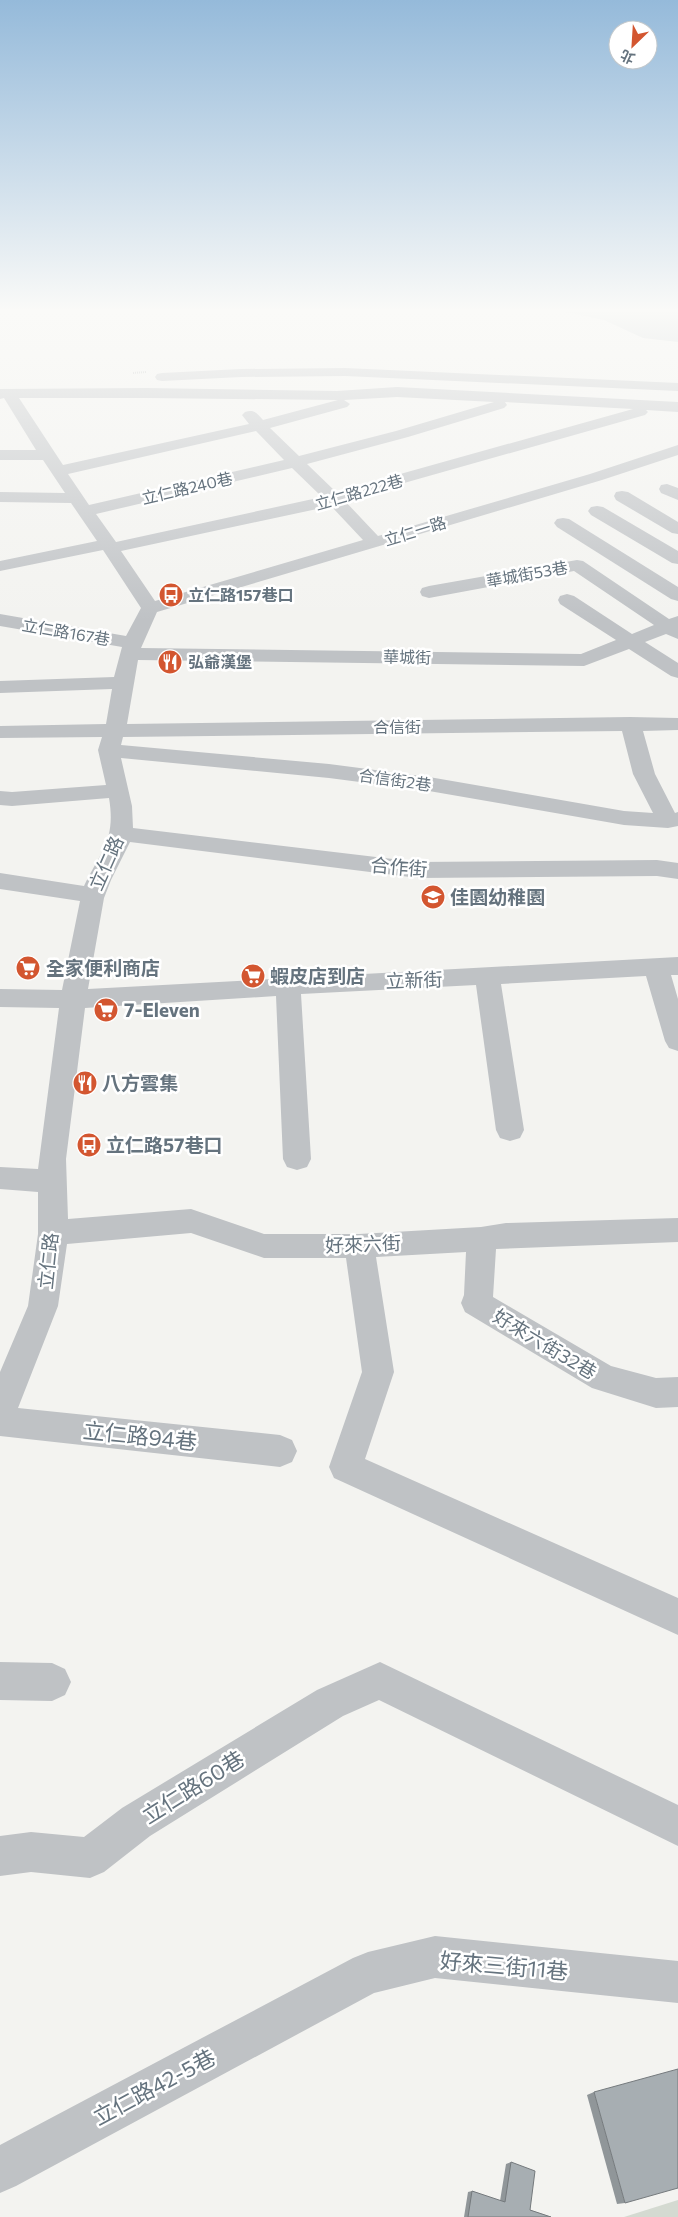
<svg xmlns="http://www.w3.org/2000/svg" width="678" height="2217" font-family="Commissioner,'Noto Sans TC',sans-serif">
	<style>
		.green { fill: #d4dad1 }
		.water { fill: #b8c2c6 }
		.lines { fill: none; stroke-linecap: round; stroke-linejoin: round }
		.path { stroke: #b8babc; stroke-width: 2; stroke-dasharray: 1 1; stroke-linecap: butt }
		.minor { fill: #bfc2c5; fill-rule: evenodd }
		.wall { fill: #909699 }
		.building { fill: #a7aeb2; stroke: #757a7d }
		.labels { text-anchor: middle; stroke-width: 5; stroke-linejoin: round; paint-order: stroke }
		.far-street-label { font-size: 16px; fill: #65737e; stroke: #fff }
		.far-poi-label { font-size: 16px; font-weight: bold; fill: #65737e; stroke: #fff; text-anchor: start }
		.street-label { font-size: 19px; fill: #65737e; stroke: #fff }
		.poi-label { font-size: 19px; font-weight: bold; fill: #65737e; stroke: #fff; text-anchor: start }
		.near-street-label { font-size: 22px; fill: #65737e; stroke: #fff }
	</style>
	<rect width="100%" height="100%" fill="#f3f3f0"/>
	<path class="green" d="M678,2200V2217H624Z"/>
	<path class="water" d="M556,310H678V342L643,338L604,320Z"/>
	<g class="lines">
		<path class="path" d="M133,373L146,372"/>
		<g class="minor">
			<path d="M345,368L678,383V391L345,376L241,377L162,381L157,380L155,377L157,374L162,373L241,369Z"/>
			<path d="M397,387L678,402V412L646,410L648,412L645,415L344,500L378,536L590,474L678,445V455L602,480L157,612L141,648L581,654L616,640L560,604L558,600L560,596L567,594L574,596L632,634L654,625L574,571L429,598L422,596L420,592L422,588L429,586L577,560L583,561L669,619L678,616V639L666,634L645,642L678,663V678L671,676L629,649L584,666L138,660L127,724L630,717L678,718V730L643,731L655,774L675,813L678,812V826L668,828L624,825L429,791L329,778L121,758L132,806L133,828L418,862L657,860L678,863V879L657,876L418,878L130,842L111,880L104,898L88,989L678,957V975H671L678,999V1051L669,1048L665,1041L646,976L501,984L524,1130L520,1138L510,1141L500,1138L496,1130L476,985L301,994L311,1159L307,1167L297,1170L287,1167L283,1159L276,996L85,1008L66,1159L68,1219L191,1209L264,1234H359L481,1227L506,1223L678,1218V1242L496,1249L493,1297L611,1366L656,1378L678,1377V1407L656,1408L592,1388L465,1312L461,1303L464,1295L466,1252L376,1257L394,1372L365,1459L678,1598V1635L334,1478L329,1467L362,1372L346,1258H264L191,1233L67,1244L58,1306L18,1408L280,1435L292,1440L297,1451L292,1462L280,1467L0,1436V1372L28,1306L38,1234V1192L0,1189V1167L38,1169L59,1008L0,1007V989L62,990L80,901L0,889V873L84,886C101,851 116,840 109,798L12,806L0,805V791L12,792L106,785L98,750L102,737L0,738V726L106,724L112,689L0,693V681L114,677L122,647L0,626V614L126,636L141,608L103,550L0,571V561L97,541L71,503L0,502V492L65,493L43,460H0V450H36L4,398L0,399V389L147,388L337,391ZM397,397L494,402L396,431L299,456L270,428L347,407L350,404L344,400ZM19,398H147L338,400L263,420C257,413 254,409 245,412L242,415L249,424L63,465ZM505,402L633,409L336,492L307,464L408,437L504,408L507,405ZM256,431L284,460L89,505L68,474ZM292,468L322,497L116,542L96,514ZM331,506L363,540L155,601L121,551ZM622,731L633,774L653,813L624,811L429,777L329,764L121,745L123,737Z"/>
			<path d="M667,484L678,488V500L661,493L659,489L661,485Z"/>
			<path d="M622,491L628,492L678,522V534L672,533L616,500L614,496L616,492Z"/>
			<path d="M597,506L603,507L678,551V564L672,563L591,515L588,511L591,507Z"/>
			<path d="M563,518L569,519L678,587V601L671,599L557,527L554,523L557,519Z"/>
			<path d="M0,1662L52,1663L65,1669L71,1682L65,1695L52,1701L0,1700Z"/>
			<path d="M380,1662L678,1805V1846L379,1700L343,1716L150,1836L104,1872L90,1878L31,1872L0,1876V1836L31,1832L84,1837L122,1808L317,1690Z"/>
			<path d="M435,1936L678,1961V2003L435,1978L374,1993L16,2186L0,2193V2145L353,1958L368,1952Z"/>
		</g>
	</g>
	<g class="wall">
		<path d="M594,2092L625,2203L617,2204L587,2095Z"/>
		<path d="M511,2162L530,2210L551,2217H464L468,2192L472,2191L500,2201L506,2164Z"/>
	</g>
	<g class="building">
		<path d="M678,2069V2188L625,2203L594,2092Z"/>
		<path d="M511,2162L535,2171L530,2210L551,2217H468L472,2191L505,2202Z"/>
	</g>
	<linearGradient id="sky" x2="0" y2="1"><stop stop-color="#95bada"/><stop offset="0.5" stop-color="#fafaf8"/><stop offset="1" stop-color="#fafaf8" stop-opacity="0"/></linearGradient>
	<rect width="678" height="621" fill="url(#sky)"/>
	<defs>
		<symbol id="bus-disc" viewBox="-11 -11 22 22"><circle r="9.5" fill="#d35630" stroke="#fff"/><path d="M-5-6H5V4H4V6H2V4H-2V6H-4V4H-5ZM-3.5-4V0h7V-4ZM-3.5 1.2v1.5H-2V1.2ZM2 1.2v1.5H3.5V1.2Z" fill="#fff"/></symbol>
		<symbol id="restaurant-disc" viewBox="-11 -11 22 22"><circle r="9.5" fill="#d35630" stroke="#fff"/><path d="M-5-6h1v4h1v-4h1v4h1v-4h1v5L-1.5 .5V6h-2V.5L-5-1ZM5-6V6H3V1.5H1.5Q1.5-4 5-6Z" fill="#fff"/></symbol>
		<symbol id="school-disc" viewBox="-11 -11 22 22"><circle r="9.5" fill="#d35630" stroke="#fff"/><path d="M0-5L7-2L0 1L-7-2ZM-4 1L0 2.5L4 1V4Q0 6-4 4Z" fill="#fff"/></symbol>
		<symbol id="supermarket-disc" viewBox="-11 -11 22 22"><circle r="9.5" fill="#d35630" stroke="#fff"/><path d="M-6-5.5h2.5l.6 2H6L4.5 2H-2.5L-4.4-4H-6ZM-1.5 3.2a1.3 1.3 0 1 0 .1 0ZM3 3.2a1.3 1.3 0 1 0 .1 0Z" fill="#fff"/></symbol>
	</defs>
	<g fill-rule="evenodd">
		<use href="#bus-disc" x="157" y="581" width="28" height="28"/>
		<use href="#restaurant-disc" x="156" y="648" width="28" height="28"/>
		<use href="#school-disc" x="419" y="883" width="28" height="28"/>
		<use href="#supermarket-disc" x="14" y="954" width="28" height="28"/>
		<use href="#supermarket-disc" x="239" y="962" width="28" height="28"/>
		<use href="#supermarket-disc" x="92" y="996" width="28" height="28"/>
		<use href="#restaurant-disc" x="71" y="1069" width="28" height="28"/>
		<use href="#bus-disc" x="75" y="1131" width="28" height="28"/>
	</g>
	<g class="labels">
		<g class="far-street-label">
			<text transform="translate(187 488) rotate(-13)" y="6">立仁路240巷</text>
			<text transform="translate(359 492) rotate(-16)" y="6">立仁路222巷</text>
			<text transform="translate(415 531) rotate(-17)" y="6">立仁一路</text>
			<text transform="translate(527 574) rotate(-10)" y="6">華城街53巷</text>
			<text transform="translate(66 632) rotate(10)" y="6">立仁路167巷</text>
			<text transform="translate(407 657) rotate(1)" y="6">華城街</text>
			<text x="397" y="733">合信街</text>
			<text transform="translate(395 780) rotate(8)" y="6">合信街2巷</text>
		</g>
		<g class="far-poi-label">
			<text x="188" y="601">立仁路157巷口</text>
			<text x="188" y="668">弘爺漢堡</text>
		</g>
		<g class="street-label">
			<text transform="translate(106 863) rotate(-66)" y="7">立仁路</text>
			<text transform="translate(399 867) rotate(5)" y="7">合作街</text>
			<text transform="translate(414 980) rotate(-2)" y="7">立新街</text>
			<text transform="translate(363 1244) rotate(-2)" y="7">好來六街</text>
			<text transform="translate(48 1261) rotate(-84)" y="7">立仁路</text>
			<text transform="translate(545 1344) rotate(31)" y="7">好來六街32巷</text>
		</g>
		<g class="poi-label">
			<text x="450" y="904">佳園幼稚園</text>
			<text x="46" y="975">全家便利商店</text>
			<text x="270" y="983">蝦皮店到店</text>
			<text x="124" y="1017">7-Eleven</text>
			<text x="102" y="1090">八方雲集</text>
			<text x="106" y="1152">立仁路57巷口</text>
		</g>
		<g class="near-street-label">
			<text transform="translate(140 1436) rotate(6)" y="8">立仁路94巷</text>
			<text transform="translate(193 1787) rotate(-32)" y="8">立仁路60巷</text>
			<text transform="translate(504 1966) rotate(5)" y="8">好來三街11巷</text>
			<text transform="translate(154 2087) rotate(-28)" y="8">立仁路42-5巷</text>
		</g>
	</g>
	<g transform="translate(633 45) rotate(205)"><circle r="24" fill="#ffffff" stroke="#c1c7cb"/>
	<path d="M0-4L9 19L0 12L-9 19Z" fill="#d35630"/>
	<text y="-8" font-size="14" font-weight="bold" text-anchor="middle" fill="#65737e">北</text>
	</g>
</svg>
